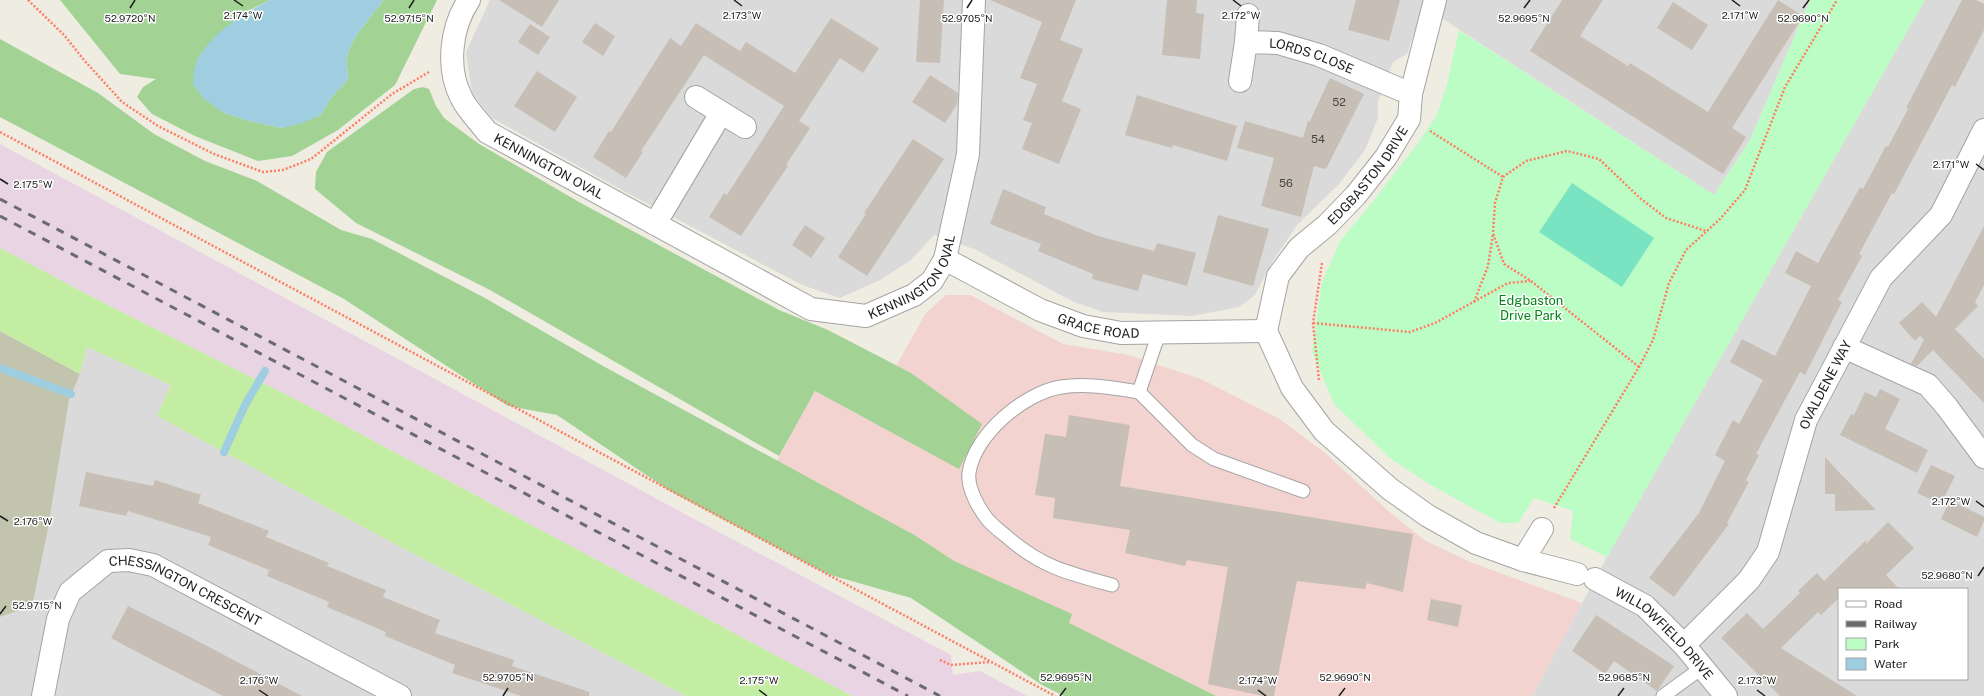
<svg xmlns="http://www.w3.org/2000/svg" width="1984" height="696" font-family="'Public Sans',sans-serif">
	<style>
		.residential { fill: #dbdada; fill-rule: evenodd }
		.commercial { fill: #f2d3d0 }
		.industrial { fill: #e9d4e4 }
		.construction { fill: #c3c4ad }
		.grass { fill: #c4eda4 }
		.forest { fill: #a2d294 }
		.park { fill: #bbfdc5 }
		.pitch { fill: #7ae4c2 }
		.water { fill: #9fcee0 }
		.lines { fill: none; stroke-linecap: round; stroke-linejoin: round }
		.stream { stroke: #9fcee0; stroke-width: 8 }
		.building { fill: #c7beb5 }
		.service-casing { stroke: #a4a4a4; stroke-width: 15 }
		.minor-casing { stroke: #a4a4a4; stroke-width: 24 }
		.path { stroke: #ff7d64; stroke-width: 2.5; stroke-dasharray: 2 2; stroke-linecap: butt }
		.service { stroke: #fff; stroke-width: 13 }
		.minor { stroke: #fff; stroke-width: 22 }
		.rail { stroke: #6b6b6b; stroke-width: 3; stroke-dasharray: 8 8; stroke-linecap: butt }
		.ticks { fill: none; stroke: #1d1d1d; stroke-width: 1.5 }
		.labels { text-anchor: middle; stroke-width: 3; stroke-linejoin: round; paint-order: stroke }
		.number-label { font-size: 11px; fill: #484543 }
		.street-label { font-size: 13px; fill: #1d1d1d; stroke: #fff }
		.park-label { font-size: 13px; fill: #048316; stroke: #fff }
		.ticks-label { font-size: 10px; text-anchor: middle; fill: #1d1d1d; stroke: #fff; stroke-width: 3; stroke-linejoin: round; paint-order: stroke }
	</style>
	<rect width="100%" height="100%" fill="#efece2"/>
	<g class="residential">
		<path d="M490,0H1810L1750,140L1714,195L1423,6L1407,54L1393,62L1378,102V118L1365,150L1339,184L1297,225L1272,262L1255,295L1239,307L1192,316L1103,312L1074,302L974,249L934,235L911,260L882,279L840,298L802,285L618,188L492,118L472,93L466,52Z"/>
		<path d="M1925,0H1984V696H1532L1607,557ZM1839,589H1967V679H1839Z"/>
		<path d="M87,347L171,385L157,416L395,544L686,696H0V617L32,606L69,400L80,374Z"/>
	</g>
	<path class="commercial" d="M946,295H970L1063,344L1128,355L1201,379L1278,418L1324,452L1386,509L1424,540L1470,562L1582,603L1532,696H1216L837,509L770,473L815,391L866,419L926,313Z"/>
	<path class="industrial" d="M0,144L683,513L951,655L953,675L980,671L1027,696H852L295,399L98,300L0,248Z"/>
	<path class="construction" d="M0,331L80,374L69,400L47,534L32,606L0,617Z"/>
	<path class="grass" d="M0,248L98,300L295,399L852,696H686L395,544L157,416L171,385L87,347L80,374L0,331Z"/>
	<g class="forest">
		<path d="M60,0H270L242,14L224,113L250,121L281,128L321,115L330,99L348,79C348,72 346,64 347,57C352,34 371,19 383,0H437L395,85L338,130L292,156L258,161L195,136L152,114L137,97L143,87L156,79L120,74Z"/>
		<path d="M0,39L98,93L154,134L205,161L257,181L341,230L372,239L485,298L603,366L916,536L954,561L1072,614L1069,623L1216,696H1064L1042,685L911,598L827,574L670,491L557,415L508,406L344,299L0,117Z"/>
		<path d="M423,87L429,89L436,106L444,118L479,144L579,202L779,310L828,330L911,373L982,424L959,469L815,391L779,456L490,290L356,223L315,189L316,172L327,152L414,89Z"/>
	</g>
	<path class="park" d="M1810,0H1925L1607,557L1570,539L1573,511L1534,498L1518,523H1500L1431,485L1390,458L1334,404L1312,351L1322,282L1340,241L1367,209L1418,143L1437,115L1447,84L1459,30L1714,195L1750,140Z"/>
	<path class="pitch" d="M1572,183L1654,238L1622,287L1539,232Z"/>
	<path class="water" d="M270,0H383C371,19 352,34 347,57C346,64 348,72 348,79L330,99L321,115L300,124L281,128L250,121L224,113L204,99L193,85C194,77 194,66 197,60C213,31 242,15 270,0Z"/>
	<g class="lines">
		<g class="stream">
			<path d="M0,368L71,394"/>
			<path d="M224,452L245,405L265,371"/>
		</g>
	</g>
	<g class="building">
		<path d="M499,0H559L542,27Z"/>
		<path d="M920,0H944L940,63L916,62Z"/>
		<path d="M990,0H1076L1060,40L1083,49L1062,101L1081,109L1059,164L1022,149L1032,123L1023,120L1037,84L1020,78L1042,22Z"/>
		<path d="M1167,0H1197L1196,13L1204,14L1200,59L1162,55Z"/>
		<path d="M1356,0H1400L1389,41L1348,30Z"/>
		<path d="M1562,0H1603L1580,36L1628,66L1630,63L1708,112L1778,0L1803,16L1732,128L1746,137L1723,174L1530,51Z"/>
		<path d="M1962,0H1976L1984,4V30L1955,87L1952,85L1894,194L1892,193L1859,254L1862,256L1838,300L1842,302L1805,375L1800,372L1756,454L1759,455L1746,480L1749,482L1727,523L1729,524L1674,597L1649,578L1699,513L1725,461L1715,455L1733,420L1739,424L1763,380L1730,362L1742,339L1775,356L1811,286L1785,273L1796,251L1818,263L1860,187L1863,189L1886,146L1888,147L1908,109L1906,108Z"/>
		<path d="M1673,2L1708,25L1692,50L1657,28Z"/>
		<path d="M831,18L879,48L863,73L840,58L799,121L810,128L786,165L788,166L741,236L709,217L724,193L727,195L784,106L704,55L641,151L643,152L626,178L593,157L609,131L611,132L670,38L681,46L696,23L740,51L746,42L795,73Z"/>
		<path d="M595,23L615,36L603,56L582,42Z"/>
		<path d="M530,24L550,37L538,55L518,42Z"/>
		<path d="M537,71L577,97L555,132L514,106Z"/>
		<path d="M930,75L958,93L957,104L945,123L912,102Z"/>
		<path d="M1330,78L1364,94L1326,169L1314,166L1301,217L1261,206L1274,158L1237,148L1245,121L1303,138L1308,121H1310Z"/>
		<path d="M1137,95L1237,126L1227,161L1173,145L1172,148L1125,135Z"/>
		<path d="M913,139L944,159L867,276L838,257L866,214L864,213Z"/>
		<path d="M1003,189L1046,207L1044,214L1098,236L1154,251L1157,243L1196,253L1187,286L1143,274L1138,291L1092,279L1093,274L1038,251L1041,244L990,224Z"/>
		<path d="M1218,215L1269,229L1253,286L1203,272Z"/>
		<path d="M805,225L825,238L811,258L792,245Z"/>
		<path d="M1984,226V285L1975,302L1978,306L1955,329L1984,359V403L1933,350L1917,366L1911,364L1924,340L1920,336L1915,341L1899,323L1922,302L1936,317Z"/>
		<path d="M1880,389L1900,399L1885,429L1928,450L1917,473L1840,435L1851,414L1854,415L1865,392L1876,397Z"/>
		<path d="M1069,415L1130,425L1120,486L1413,534L1403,592L1367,583L1365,589L1297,581L1274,696H1263L1208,684L1228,567L1187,560L1185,566L1125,553L1130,530L1053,518L1055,498L1035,495L1045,434L1066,437Z"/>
		<path d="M1825,457L1834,467L1876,510L1835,511V494H1825Z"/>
		<path d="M1931,465L1955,476L1941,504L1917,493Z"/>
		<path d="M86,472L153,486L155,480L201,495L198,503L269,531L266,537L329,563L327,566L386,590L383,597L440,620L435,633L514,660L512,666L589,692V696H521L452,673L455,665L385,636L386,632L327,607L329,602L267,576L269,570L208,545L211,537L128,511L126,516L79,506Z"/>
		<path d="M1950,500L1984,517V521L1977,537L1941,519Z"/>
		<path d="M1888,522L1914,548L1886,575L1899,589H1839V598L1821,615L1818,612L1781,648L1857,696H1780L1721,638L1747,613L1763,629L1800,593L1798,591L1817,573L1824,581L1866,540V544Z"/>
		<path d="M1431,599L1462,605L1458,627L1427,620Z"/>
		<path d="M128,606L188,636L302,696H223L156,662L111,638Z"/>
		<path d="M1596,615L1674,666L1657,691L1614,661L1605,674L1572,651Z"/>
	</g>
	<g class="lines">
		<defs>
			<g id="service">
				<path d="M1139,392L1192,445L1214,459L1303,491"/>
				<path d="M1112,585C1068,573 1041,567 1006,536C1000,531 993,526 988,520C979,509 967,488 969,473C974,435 1024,393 1061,387C1087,383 1114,388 1139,392L1159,333"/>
				<path d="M1663,696L1703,667"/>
			</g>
			<g id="minor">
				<path id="s1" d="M469,0C451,27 446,67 461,97C467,110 479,121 487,132L811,309L866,316L914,295L932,281L945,259L968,154L974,0"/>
				<path d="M1246,42L1248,15"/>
				<path id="s2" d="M1240,81L1246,42L1278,43L1319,55L1411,94"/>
				<path d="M696,97L745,127"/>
				<path d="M655,224L721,113"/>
				<path id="s3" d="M945,259L1040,310L1083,326L1121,333L1266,331"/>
				<path d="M1266,331L1292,388L1324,431L1390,489L1428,516L1476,543L1523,560L1577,574"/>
				<path id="s4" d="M1266,331L1278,276L1299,248L1327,225L1356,195L1386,157L1409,119L1411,94L1435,0"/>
				<path d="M1844,347L1928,385L1947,407L1984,457"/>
				<path d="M1523,560L1542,529"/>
				<path id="s5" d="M1595,579L1645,606L1684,645L1726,696"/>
				<path id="s6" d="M1684,645L1749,580L1768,552L1806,420L1881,278L1941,215L1984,130"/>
				<path id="s7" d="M43,696L58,619L70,592L108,561L129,560L153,565L400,696"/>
			</g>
		</defs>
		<use href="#service" class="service-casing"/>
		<use href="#minor" class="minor-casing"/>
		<g class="path">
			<path d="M28,0L64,35L84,60L122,102L158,126L214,154L263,172L283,170L311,159L392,94L429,72"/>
			<path d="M1430,131L1503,177"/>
			<path d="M0,132L1055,696"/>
			<path d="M1474,302L1488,266L1493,234"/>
			<path d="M1313,323L1410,332L1435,323L1508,283L1530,281"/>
			<path d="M1639,367L1531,281L1504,264L1493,233L1495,203L1503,177L1526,161L1567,151L1599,159L1641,199L1666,218L1706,231"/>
			<path d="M1319,380L1313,323L1322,263"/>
			<path d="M1554,508L1639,367L1653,340L1669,283L1686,250L1720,219L1745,190L1785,87L1837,0"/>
			<path d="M940,660L951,665L989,662"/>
		</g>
		<use href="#service" class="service"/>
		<use href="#minor" class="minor"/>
		<g class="rail">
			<path d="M0,199L940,696"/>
			<path d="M0,216L908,696"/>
		</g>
	</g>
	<path class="ticks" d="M234,0L243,6M734,0L742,6M1233,0L1241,6M1732,0L1740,6M130,8L135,0M409,8L414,0M967,8L972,0M1524,8L1530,0M1803,8L1809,0M1976,164L1984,170M0,179L8,184M1976,501L1984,507M0,516L8,521M1978,576L1984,567M0,614L6,606M259,690L268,696M759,690L767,696M1258,690L1266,696M1757,690L1765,696M503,696L508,688M1060,696L1066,688M1339,696L1345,688M1618,696L1624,688"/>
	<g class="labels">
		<g class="number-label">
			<text x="1339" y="106">52</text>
			<text x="1318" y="143">54</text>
			<text x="1286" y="187">56</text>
		</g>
		<g class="street-label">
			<text dy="5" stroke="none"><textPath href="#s2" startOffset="107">LORDS CLOSE</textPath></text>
			<text dy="5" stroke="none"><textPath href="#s1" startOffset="216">KENNINGTON OVAL</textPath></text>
			<text dy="5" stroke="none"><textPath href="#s4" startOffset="192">EDGBASTON DRIVE</textPath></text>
			<text dy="5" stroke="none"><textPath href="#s1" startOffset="634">KENNINGTON OVAL</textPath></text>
			<text dy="5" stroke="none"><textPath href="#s3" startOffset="169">GRACE ROAD</textPath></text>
			<text dy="5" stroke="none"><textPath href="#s6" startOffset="303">OVALDENE WAY</textPath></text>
			<text dy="5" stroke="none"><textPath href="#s7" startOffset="241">CHESSINGTON CRESCENT</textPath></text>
			<text dy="5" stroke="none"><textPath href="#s5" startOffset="89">WILLOWFIELD DRIVE</textPath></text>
		</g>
		<g class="park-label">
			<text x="1531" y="305">Edgbaston<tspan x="1531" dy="15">Drive Park</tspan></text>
		</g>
	</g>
	<g class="ticks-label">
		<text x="243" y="19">2.174°W</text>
		<text x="742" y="19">2.173°W</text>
		<text x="1241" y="19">2.172°W</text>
		<text x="1740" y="19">2.171°W</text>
		<text x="130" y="22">52.9720°N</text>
		<text x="409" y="22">52.9715°N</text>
		<text x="967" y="22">52.9705°N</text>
		<text x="1524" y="22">52.9695°N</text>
		<text x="1803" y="22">52.9690°N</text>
		<text x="1951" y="168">2.171°W</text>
		<text x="33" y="188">2.175°W</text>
		<text x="1951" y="505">2.172°W</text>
		<text x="33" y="525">2.176°W</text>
		<text x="1947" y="579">52.9680°N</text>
		<text x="37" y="609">52.9715°N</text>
		<text x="508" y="681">52.9705°N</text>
		<text x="1066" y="681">52.9695°N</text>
		<text x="1345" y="681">52.9690°N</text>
		<text x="1624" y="681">52.9685°N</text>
		<text x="259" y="684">2.176°W</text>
		<text x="759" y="684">2.175°W</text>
		<text x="1258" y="684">2.174°W</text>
		<text x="1757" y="684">2.173°W</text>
	</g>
	<rect x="1838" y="588" width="130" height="92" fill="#ffffff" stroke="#a5a5a5"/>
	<rect x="1846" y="601" width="20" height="6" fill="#ffffff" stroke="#a5a5a5"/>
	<text x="1874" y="608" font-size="12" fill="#1d1d1d">Road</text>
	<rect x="1846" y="621" width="20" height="6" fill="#6b6b6b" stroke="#a5a5a5"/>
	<text x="1874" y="628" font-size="12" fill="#1d1d1d">Railway</text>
	<rect x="1846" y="638" width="20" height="12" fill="#bbfdc5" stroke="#a5a5a5"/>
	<text x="1874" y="648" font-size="12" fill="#1d1d1d">Park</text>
	<rect x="1846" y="658" width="20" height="12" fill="#9fcee0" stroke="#a5a5a5"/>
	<text x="1874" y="668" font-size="12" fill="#1d1d1d">Water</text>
</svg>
